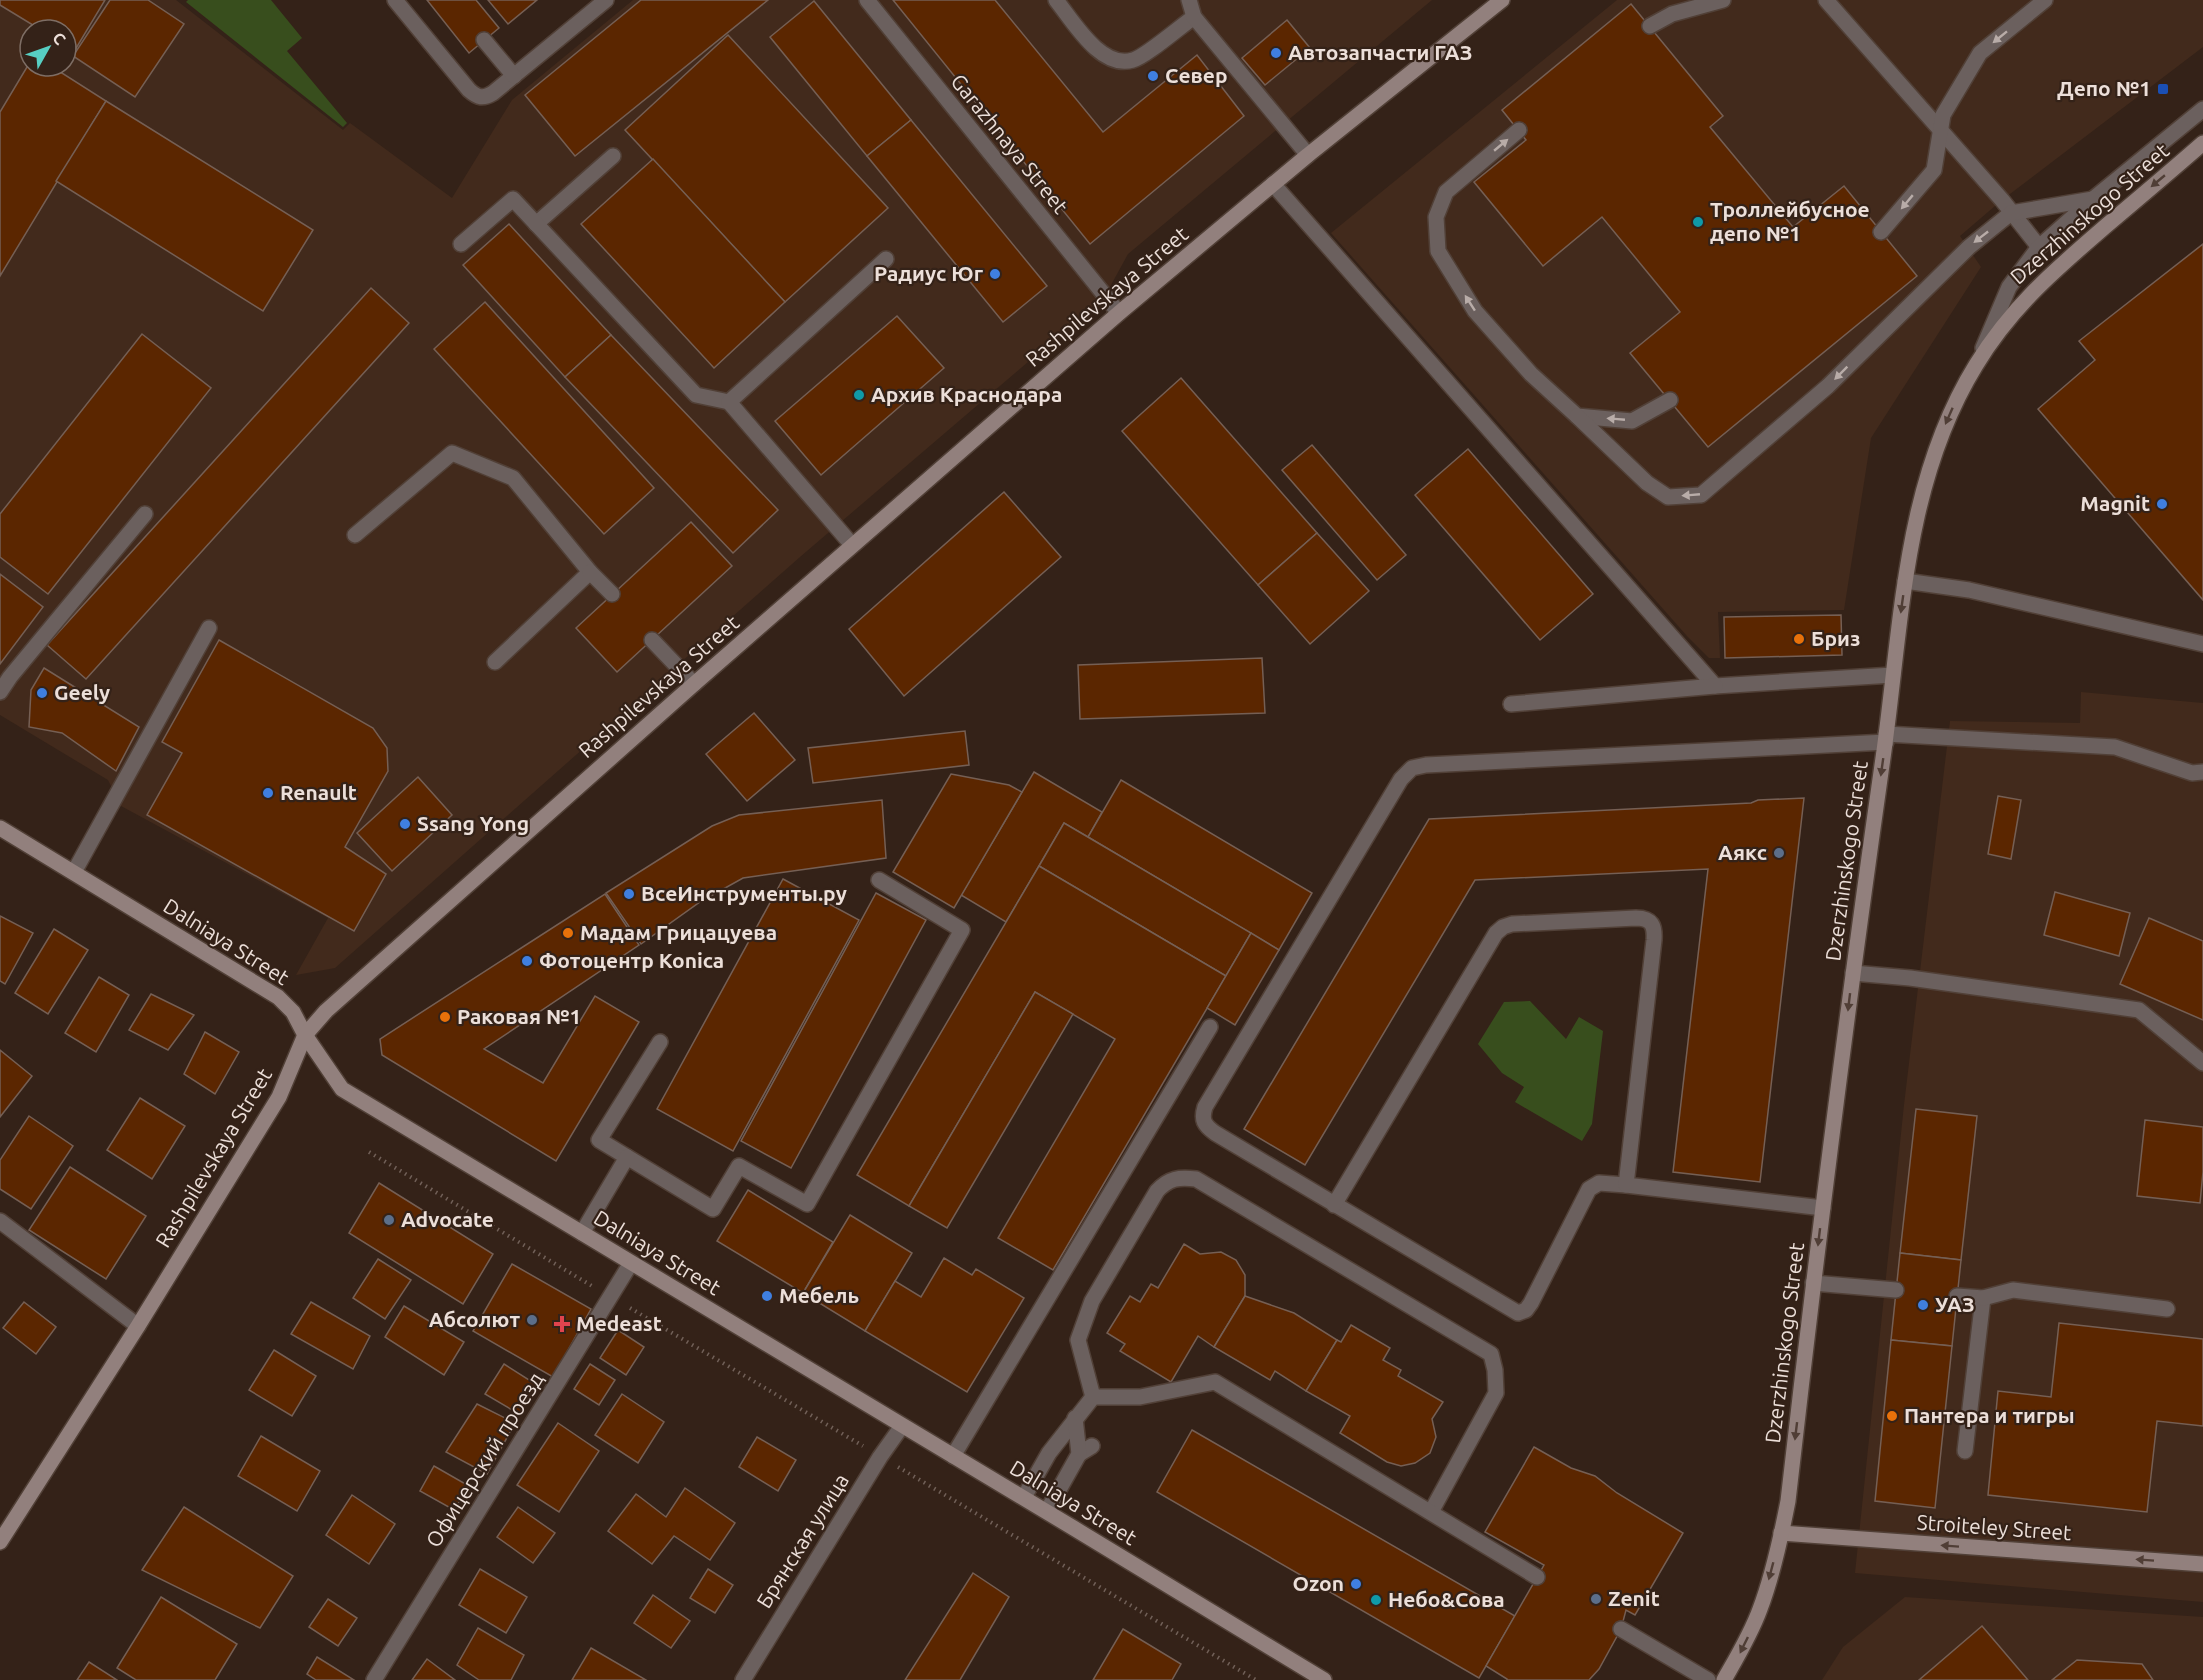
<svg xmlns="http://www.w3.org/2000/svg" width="2203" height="1680" font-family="Ubuntu,sans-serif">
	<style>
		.built { fill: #422a1c; fill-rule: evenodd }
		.green { fill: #384e1d }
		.building { fill: #5b2600; stroke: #755f54; stroke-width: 1.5 }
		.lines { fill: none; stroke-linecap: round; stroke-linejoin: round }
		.lane-casing { stroke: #514037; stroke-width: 18 }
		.street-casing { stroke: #514037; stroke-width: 18 }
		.secondary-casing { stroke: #514037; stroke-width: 18 }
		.path { stroke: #716058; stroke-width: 4; stroke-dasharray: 1.5 4.5; stroke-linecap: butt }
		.lane { stroke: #6b605e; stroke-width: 15 }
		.street { stroke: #6b605e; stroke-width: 15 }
		.secondary { stroke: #92807d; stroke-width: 15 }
		.oneway { fill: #b8aca8 }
		.oneway2 { fill: #503e36 }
		.shop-dot { fill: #3f7fe0; stroke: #342218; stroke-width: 2 }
		.transit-dot { fill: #1a4fb4; stroke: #342218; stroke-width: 2 }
		.culture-dot { fill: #0f9aa8; stroke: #342218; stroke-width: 2 }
		.food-dot { fill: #e8710a; stroke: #342218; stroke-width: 2 }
		.service-dot { fill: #5c6f8a; stroke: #342218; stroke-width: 2 }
		.health-dot { fill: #e0444e; stroke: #342218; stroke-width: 2 }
		.labels { text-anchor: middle; stroke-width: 4.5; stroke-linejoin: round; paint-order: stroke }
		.poi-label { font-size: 21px; font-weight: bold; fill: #ecdfd9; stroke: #342218; text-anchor: start }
		.street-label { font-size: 21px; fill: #ecdfd9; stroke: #342218 }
	</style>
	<rect width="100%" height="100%" fill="#342218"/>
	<g class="built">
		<path d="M0,0H176L343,130L350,123L452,198L512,100L633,0H1432L1128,254L1105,296L800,557L335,968L296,975L328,918L121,806L108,780L0,715ZM30,30H66V66H30Z"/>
		<path d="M1617,0H2203V47L2002,200L1960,236L1981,267L1871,438L1844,610L1718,612L1720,658H1709L1687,636L1331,233Z"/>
		<path d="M2081,692L2203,703V1602L1855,1573L1904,1105L1950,721L2080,723Z"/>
		<path d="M1905,1597L2203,1617V1680H1822L1843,1647Z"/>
	</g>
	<g class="green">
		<path d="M188,0H271L302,38L287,51L347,123L343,127L186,2Z"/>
		<path d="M1530,1001L1566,1039L1579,1017L1603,1031L1592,1124L1582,1141L1515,1102L1524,1087L1502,1073L1478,1044L1504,1002Z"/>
	</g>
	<g class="building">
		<path d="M0,0H105L75,50L66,45V30H41L0,5Z"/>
		<path d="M110,0H148L184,24L135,97L73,56Z"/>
		<path d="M427,0H476L499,28L469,53Z"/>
		<path d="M488,0H537L508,24Z"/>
		<path d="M641,0H768L575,156L525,95Z"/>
		<path d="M893,0H995L1103,132L1197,55L1244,116L1090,244Z"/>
		<path d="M814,1L911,120L867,156L770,37Z"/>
		<path d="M1631,4L1723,116L1710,127L1793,227L1844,186L1917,276L1708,447L1630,353L1680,312L1602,217L1543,266L1474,182L1526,140L1502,110Z"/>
		<path d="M1287,20L1310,48L1265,85L1242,58Z"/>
		<path d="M728,35L888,208L785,302L625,130Z"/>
		<path d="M30,62V66H51L106,101L0,276V112Z"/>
		<path d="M106,101L313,230L263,311L56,181Z"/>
		<path d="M911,120L1047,286L1003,322L867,156Z"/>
		<path d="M653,159L785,302L714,368L581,224Z"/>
		<path d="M509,224L611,335L565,377L463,265Z"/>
		<path d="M2203,244V600L2038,409L2095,360L2079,341Z"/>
		<path d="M371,288L409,323L86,679L47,645Z"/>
		<path d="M485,302L654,488L604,534L434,349Z"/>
		<path d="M897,316L944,368L821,475L775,421Z"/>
		<path d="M142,334L211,388L48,594L0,557V514Z"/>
		<path d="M611,335L778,510L733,553L565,377Z"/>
		<path d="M1181,378L1317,533L1258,585L1122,431Z"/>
		<path d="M1312,445L1406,555L1377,580L1282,470Z"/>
		<path d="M1468,449L1593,594L1540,640L1415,495Z"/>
		<path d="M1004,492L1061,557L904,696L849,629Z"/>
		<path d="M691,522L732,566L617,672L576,628Z"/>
		<path d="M1317,533L1369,591L1310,644L1258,585Z"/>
		<path d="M0,574L43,607L0,664Z"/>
		<path d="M1841,615L1842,655L1725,658L1724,617Z"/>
		<path d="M219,640L373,728L387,748L388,771L345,847L386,874L354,931L147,815L182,753L162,742Z"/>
		<path d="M1262,658L1265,713L1080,719L1078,665Z"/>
		<path d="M44,668L139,727L116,771L62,733L29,727L31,690Z"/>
		<path d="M754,713L795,760L747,801L706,754Z"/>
		<path d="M965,731L969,765L813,783L808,748Z"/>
		<path d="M1034,772L1102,812L1088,837L1064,823L1006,922L961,895Z"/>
		<path d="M951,774L1009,785L1022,792L954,908L893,872Z"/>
		<path d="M418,777L452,815L392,871L357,833Z"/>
		<path d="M1121,780L1312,893L1279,950L1088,837Z"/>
		<path d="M1998,796L2021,800L2011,859L1988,854Z"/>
		<path d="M1804,798L1760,1182L1673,1172L1708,869L1475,880L1305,1165L1244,1129L1429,819L1751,803L1758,800Z"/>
		<path d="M882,800L886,858L743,878L700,902L641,944L606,893L712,826L739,815Z"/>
		<path d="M1064,823L1251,933L1226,976L1039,866Z"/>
		<path d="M1039,866L1226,976L1053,1270L998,1238L1115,1039L1035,992L909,1206L857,1175Z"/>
		<path d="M783,879L859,920L733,1151L657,1109Z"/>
		<path d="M2055,892L2130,913L2119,956L2044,935Z"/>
		<path d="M876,893L926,920L791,1168L741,1141Z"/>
		<path d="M605,894L639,945L484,1049L543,1083L595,996L639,1022L556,1161L382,1055L380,1039Z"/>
		<path d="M0,916L33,933L5,984L0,981Z"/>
		<path d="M2149,918L2203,941V1020L2120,984Z"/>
		<path d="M54,929L88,950L48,1014L15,993Z"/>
		<path d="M1251,933L1279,950L1235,1025L1207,1008Z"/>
		<path d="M99,977L129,995L96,1052L65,1033Z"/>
		<path d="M1035,992L1073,1014L947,1228L909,1206Z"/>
		<path d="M151,994L194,1015L168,1050L129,1030Z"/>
		<path d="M205,1032L239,1052L215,1094L184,1074Z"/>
		<path d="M0,1050L32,1076L0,1117Z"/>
		<path d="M140,1098L185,1126L152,1179L107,1150Z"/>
		<path d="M1916,1109L1977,1116L1961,1260L1900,1253Z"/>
		<path d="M29,1116L73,1146L31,1209L0,1189V1160Z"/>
		<path d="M2145,1120L2203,1127V1172L2200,1203L2137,1196Z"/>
		<path d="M70,1167L146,1216L106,1279L29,1230Z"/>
		<path d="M379,1183L493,1254L463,1304L349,1233Z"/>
		<path d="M748,1190L833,1242L803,1293L717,1241Z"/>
		<path d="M850,1215L912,1253L865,1331L803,1293Z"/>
		<path d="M1184,1244L1200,1254L1221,1252L1236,1260L1245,1275V1296L1214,1347L1198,1336L1171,1382L1120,1351L1125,1344L1107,1333L1130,1296L1140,1302L1151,1284L1158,1288Z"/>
		<path d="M1900,1253L1961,1260L1952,1346L1891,1340Z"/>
		<path d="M944,1258L972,1275L976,1269L1024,1298L967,1392L865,1331L895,1281L921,1297Z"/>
		<path d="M378,1259L411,1280L385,1319L353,1298Z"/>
		<path d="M512,1264L591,1309L553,1377L473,1331Z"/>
		<path d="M1245,1296L1294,1313L1337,1340L1306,1391L1275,1371L1270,1380L1214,1347Z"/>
		<path d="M24,1302L56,1327L36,1354L3,1328Z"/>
		<path d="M311,1302L370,1336L353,1369L291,1334Z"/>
		<path d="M404,1306L464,1342L444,1375L385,1337Z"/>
		<path d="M2059,1323L2203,1339V1426L2157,1421L2147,1512L1988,1495L1998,1391L2051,1397Z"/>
		<path d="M1351,1325L1390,1348L1383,1360L1401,1370L1398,1376L1443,1402L1432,1419L1436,1437L1430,1453L1415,1463L1401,1466L1387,1462L1340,1433L1350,1416L1306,1391L1337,1340L1341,1342Z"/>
		<path d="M618,1330L644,1347L626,1375L600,1358Z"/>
		<path d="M1891,1340L1952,1346L1935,1508L1875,1501Z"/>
		<path d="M274,1350L316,1376L292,1416L249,1390Z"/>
		<path d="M504,1364L537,1385L519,1414L485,1394Z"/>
		<path d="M590,1364L615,1380L599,1405L574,1389Z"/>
		<path d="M622,1394L664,1422L638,1463L595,1435Z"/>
		<path d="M477,1404L515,1423L487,1474L446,1452Z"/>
		<path d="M558,1423L599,1451L559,1512L517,1485Z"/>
		<path d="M1192,1430L1515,1616L1479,1678L1157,1492Z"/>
		<path d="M261,1436L320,1471L297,1511L238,1476Z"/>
		<path d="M757,1437L796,1460L778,1491L739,1467Z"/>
		<path d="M1534,1447L1571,1468L1595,1476L1617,1493L1683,1533L1635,1615L1626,1610L1621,1629L1599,1669L1589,1680H1507V1679L1486,1666L1544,1565L1485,1532Z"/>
		<path d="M434,1466L469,1486L454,1510L420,1491Z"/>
		<path d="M685,1488L735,1523L710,1560L674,1536L652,1564L608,1531L636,1494L666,1517Z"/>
		<path d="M352,1495L395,1524L369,1564L326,1535Z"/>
		<path d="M184,1507L293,1576L260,1628L142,1570Z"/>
		<path d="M518,1507L555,1533L533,1563L497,1537Z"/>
		<path d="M480,1569L527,1597L506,1633L459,1605Z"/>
		<path d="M708,1569L733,1585L715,1613L690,1598Z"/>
		<path d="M973,1573L1009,1597L960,1680H905Z"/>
		<path d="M653,1595L690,1621L671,1648L634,1623Z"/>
		<path d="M161,1597L237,1644L215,1680H136L117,1668Z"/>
		<path d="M328,1599L357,1618L338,1646L309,1627Z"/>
		<path d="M1982,1626L2028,1680H1919Z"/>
		<path d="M478,1628L524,1655L511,1680H479L457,1665Z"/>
		<path d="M1123,1629L1181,1664L1172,1680H1093Z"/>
		<path d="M591,1648L646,1680H572Z"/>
		<path d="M317,1657L354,1680H316L307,1674Z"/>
		<path d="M427,1659L455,1680H412Z"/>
		<path d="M2077,1660L2142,1664L2153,1680H2052Z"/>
		<path d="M89,1662L117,1680H77Z"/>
	</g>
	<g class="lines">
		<defs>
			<g id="lane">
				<path d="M395,0L469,90C478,98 483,99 493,93L606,0"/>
				<path d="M1056,0C1073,21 1101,70 1133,60C1145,57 1181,26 1194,17"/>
				<path d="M1189,0L1194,17L1308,155"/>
				<path d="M1826,0L2002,200L2039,247"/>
				<path d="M1650,26L1672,14L1723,0"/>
				<path d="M484,40L514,76"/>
				<path d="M1519,130L1446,192L1436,217L1438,251L1475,311L1531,374L1577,416L1632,421L1670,400"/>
				<path d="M1273,184L1715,686L1893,675"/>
				<path d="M536,224L613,156"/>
				<path d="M1881,232L1934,170L1943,115L1980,53L2045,0"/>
				<path d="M461,244L513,199L696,395L729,402"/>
				<path d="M1983,348L2009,287L2039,247L2093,199L2203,109"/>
				<path d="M1577,416L1647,483L1668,497L1701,495L1828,386L1969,247L2011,213L2093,199"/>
				<path d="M355,535L452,453L513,478L590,572L495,662"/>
				<path d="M852,545L729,402L886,259"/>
				<path d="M590,572L612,594"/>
				<path d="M1905,581L1969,590L2203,644"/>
				<path d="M652,640L694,684"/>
				<path d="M0,692L10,677L145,514"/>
				<path d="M1511,704L1715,686"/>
				<path d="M1886,734L2115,747L2192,773L2203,772"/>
				<path d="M74,872L209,628"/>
				<path d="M1853,973L1910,978L2139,1010L2203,1063"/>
				<path d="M660,1042L599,1140L713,1209L739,1166L807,1204L962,930L879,880"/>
				<path d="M1626,1185L1599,1183L1589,1189L1531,1303L1526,1310L1518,1313L1215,1133C1204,1125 1201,1120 1205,1107L1401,779L1412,768L1426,765L1886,742"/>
				<path d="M1334,1205L1496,933L1503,927L1512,924L1636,918C1652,918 1655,926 1654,940L1626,1185L1823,1208"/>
				<path d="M582,1233L627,1157"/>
				<path d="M1813,1283L1896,1290"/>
				<path d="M1957,1296L1983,1298L1965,1451"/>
				<path d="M1983,1298L2013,1290L2167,1309"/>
				<path d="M1093,1397L1078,1340L1092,1301L1157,1191C1169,1178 1179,1177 1196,1179L1491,1354L1495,1370L1496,1393L1431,1512"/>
				<path d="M1079,1454L1092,1446"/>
				<path d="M953,1456L1210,1027"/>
				<path d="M1024,1497L1049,1453L1093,1397H1140L1215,1382L1537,1577"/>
				<path d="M1047,1511L1079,1454L1075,1418"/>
				<path d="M1621,1629L1708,1680"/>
			</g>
			<g id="street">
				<path d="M867,0L1119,313"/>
				<path d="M0,1221L138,1326"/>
				<path d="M374,1680L631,1263"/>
				<path d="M743,1680L880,1457L902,1426"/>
			</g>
			<g id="secondary">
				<path d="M0,828L278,997L293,1012L305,1035L342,1089C670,1286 998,1481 1324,1680"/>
				<path d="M1781,1533L2203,1564"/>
				<path d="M0,1542L138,1326L279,1097L305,1035L326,1011L694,684L1119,313L1308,155L1502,0"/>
				<path d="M1724,1680C1737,1657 1751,1634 1760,1609C1773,1575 1781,1537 1788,1501C1816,1255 1847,1010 1882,765C1902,629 1902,485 1976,365C2012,306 2056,269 2107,225C2139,198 2171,171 2203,143"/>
			</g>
		</defs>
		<use href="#lane" class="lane-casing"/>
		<use href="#street" class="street-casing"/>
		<use href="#secondary" class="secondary-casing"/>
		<g class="path">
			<path d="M369,1152L592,1286"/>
			<path d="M630,1308L863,1446"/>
			<path d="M898,1467L1256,1680"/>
		</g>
		<use href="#lane" class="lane"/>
		<use href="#street" class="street"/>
		<use href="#secondary" class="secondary"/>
	</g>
	<defs><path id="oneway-solid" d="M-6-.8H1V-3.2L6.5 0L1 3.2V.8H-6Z" transform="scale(1.5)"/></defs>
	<g class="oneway">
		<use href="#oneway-solid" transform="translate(2000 37) rotate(141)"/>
		<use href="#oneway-solid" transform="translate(1501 145) rotate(-40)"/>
		<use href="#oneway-solid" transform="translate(1907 202) rotate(130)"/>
		<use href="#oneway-solid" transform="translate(1981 237) rotate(142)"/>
		<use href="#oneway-solid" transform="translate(1470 303) rotate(-123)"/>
		<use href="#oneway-solid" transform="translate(1841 373) rotate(135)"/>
		<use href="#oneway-solid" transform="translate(1616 419) rotate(-175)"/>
		<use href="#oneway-solid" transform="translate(1691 495) rotate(175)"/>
	</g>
	<g class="oneway2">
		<use href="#oneway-solid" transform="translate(2158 181) rotate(140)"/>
		<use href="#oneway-solid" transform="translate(1949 416) rotate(114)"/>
		<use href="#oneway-solid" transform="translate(1902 604) rotate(98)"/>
		<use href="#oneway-solid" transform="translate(1882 767) rotate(98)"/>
		<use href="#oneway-solid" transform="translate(1849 1002) rotate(97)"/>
		<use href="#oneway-solid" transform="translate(1819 1237) rotate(97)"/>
		<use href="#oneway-solid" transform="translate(1796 1431) rotate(97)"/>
		<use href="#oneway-solid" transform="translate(1950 1546) rotate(-176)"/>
		<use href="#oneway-solid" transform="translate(2145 1560) rotate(-176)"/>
		<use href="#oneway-solid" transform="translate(1771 1571) rotate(105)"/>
		<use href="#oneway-solid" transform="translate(1744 1645) rotate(116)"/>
	</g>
	<g class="shop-dot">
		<circle cx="1276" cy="53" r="6"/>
		<circle cx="1153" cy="76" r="6"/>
		<circle cx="995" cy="274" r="6"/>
		<circle cx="2162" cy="504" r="6"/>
		<circle cx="42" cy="693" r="6"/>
		<circle cx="268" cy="793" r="6"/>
		<circle cx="405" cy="824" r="6"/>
		<circle cx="629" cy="894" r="6"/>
		<circle cx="527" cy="961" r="6"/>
		<circle cx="767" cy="1296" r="6"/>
		<circle cx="1923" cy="1305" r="6"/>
		<circle cx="1356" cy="1584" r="6"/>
	</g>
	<rect class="transit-dot" x="2157" y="83" width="12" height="12" rx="3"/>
	<g class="culture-dot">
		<circle cx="1698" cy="222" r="6"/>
		<circle cx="859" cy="395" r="6"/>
		<circle cx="1376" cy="1600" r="6"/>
	</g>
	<g class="food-dot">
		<circle cx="1799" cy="639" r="6"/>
		<circle cx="568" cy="933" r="6"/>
		<circle cx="445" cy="1017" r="6"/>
		<circle cx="1892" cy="1416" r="6"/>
	</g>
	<g class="service-dot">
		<circle cx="1779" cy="853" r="6"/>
		<circle cx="389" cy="1220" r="6"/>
		<circle cx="532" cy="1320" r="6"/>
		<circle cx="1596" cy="1599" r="6"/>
	</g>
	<path class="health-dot" d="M559 1315h6v6h6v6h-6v6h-6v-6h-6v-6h6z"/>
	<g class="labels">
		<g class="poi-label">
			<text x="1288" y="60">Автозапчасти ГАЗ</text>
			<text x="1165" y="83">Север</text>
			<text x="2151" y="96" text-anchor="end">Депо №1</text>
			<text x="1710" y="217">Троллейбусное<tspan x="1710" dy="24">депо №1</tspan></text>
			<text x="983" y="281" text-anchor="end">Радиус Юг</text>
			<text x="871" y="402">Архив Краснодара</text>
			<text x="2150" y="511" text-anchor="end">Magnit</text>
			<text x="1811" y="646">Бриз</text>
			<text x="54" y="700">Geely</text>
			<text x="280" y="800">Renault</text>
			<text x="417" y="831">Ssang Yong</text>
			<text x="1767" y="860" text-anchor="end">Аякс</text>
			<text x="641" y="901">ВсеИнструменты.ру</text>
			<text x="580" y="940">Мадам Грицацуева</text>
			<text x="539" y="968">Фотоцентр Konica</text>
			<text x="457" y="1024">Раковая №1</text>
			<text x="401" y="1227">Advocate</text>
			<text x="779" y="1303">Мебель</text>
			<text x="1935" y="1312">УАЗ</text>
			<text x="520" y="1327" text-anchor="end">Абсолют</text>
			<text x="576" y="1331">Medeast</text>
			<text x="1904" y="1423">Пантера и тигры</text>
			<text x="1344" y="1591" text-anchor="end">Ozon</text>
			<text x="1608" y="1606">Zenit</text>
			<text x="1388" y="1607">Небо&amp;Сова</text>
		</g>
		<g class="street-label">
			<text transform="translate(1009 144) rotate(51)" y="7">Garazhnaya Street</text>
			<text transform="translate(2090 214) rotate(-41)" y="7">Dzerzhinskogo Street</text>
			<text transform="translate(1107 297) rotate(-40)" y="7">Rashpilevskaya Street</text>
			<text transform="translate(659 687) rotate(-41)" y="7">Rashpilevskaya Street</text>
			<text transform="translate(1847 861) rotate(-82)" y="7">Dzerzhinskogo Street</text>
			<text transform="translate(226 942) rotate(32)" y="7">Dalniaya Street</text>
			<text transform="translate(214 1158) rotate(-59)" y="7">Rashpilevskaya Street</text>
			<text transform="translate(657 1253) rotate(31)" y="7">Dalniaya Street</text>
			<text transform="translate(1785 1343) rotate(-83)" y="7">Dzerzhinskogo Street</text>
			<text transform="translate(485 1460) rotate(-58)" y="7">Офицерский проезд</text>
			<text transform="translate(1073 1503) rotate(31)" y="7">Dalniaya Street</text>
			<text transform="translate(1994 1528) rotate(4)" y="7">Stroiteley Street</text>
			<text transform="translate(803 1541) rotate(-58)" y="7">Брянская улица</text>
		</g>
	</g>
	<g transform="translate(48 48) rotate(50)"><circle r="28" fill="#342218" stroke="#7e6e65" stroke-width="1.5"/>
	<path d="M0-4.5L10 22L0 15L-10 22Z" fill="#57cec2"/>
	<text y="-9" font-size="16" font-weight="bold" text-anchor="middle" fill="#ecdfd9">С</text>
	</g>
</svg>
